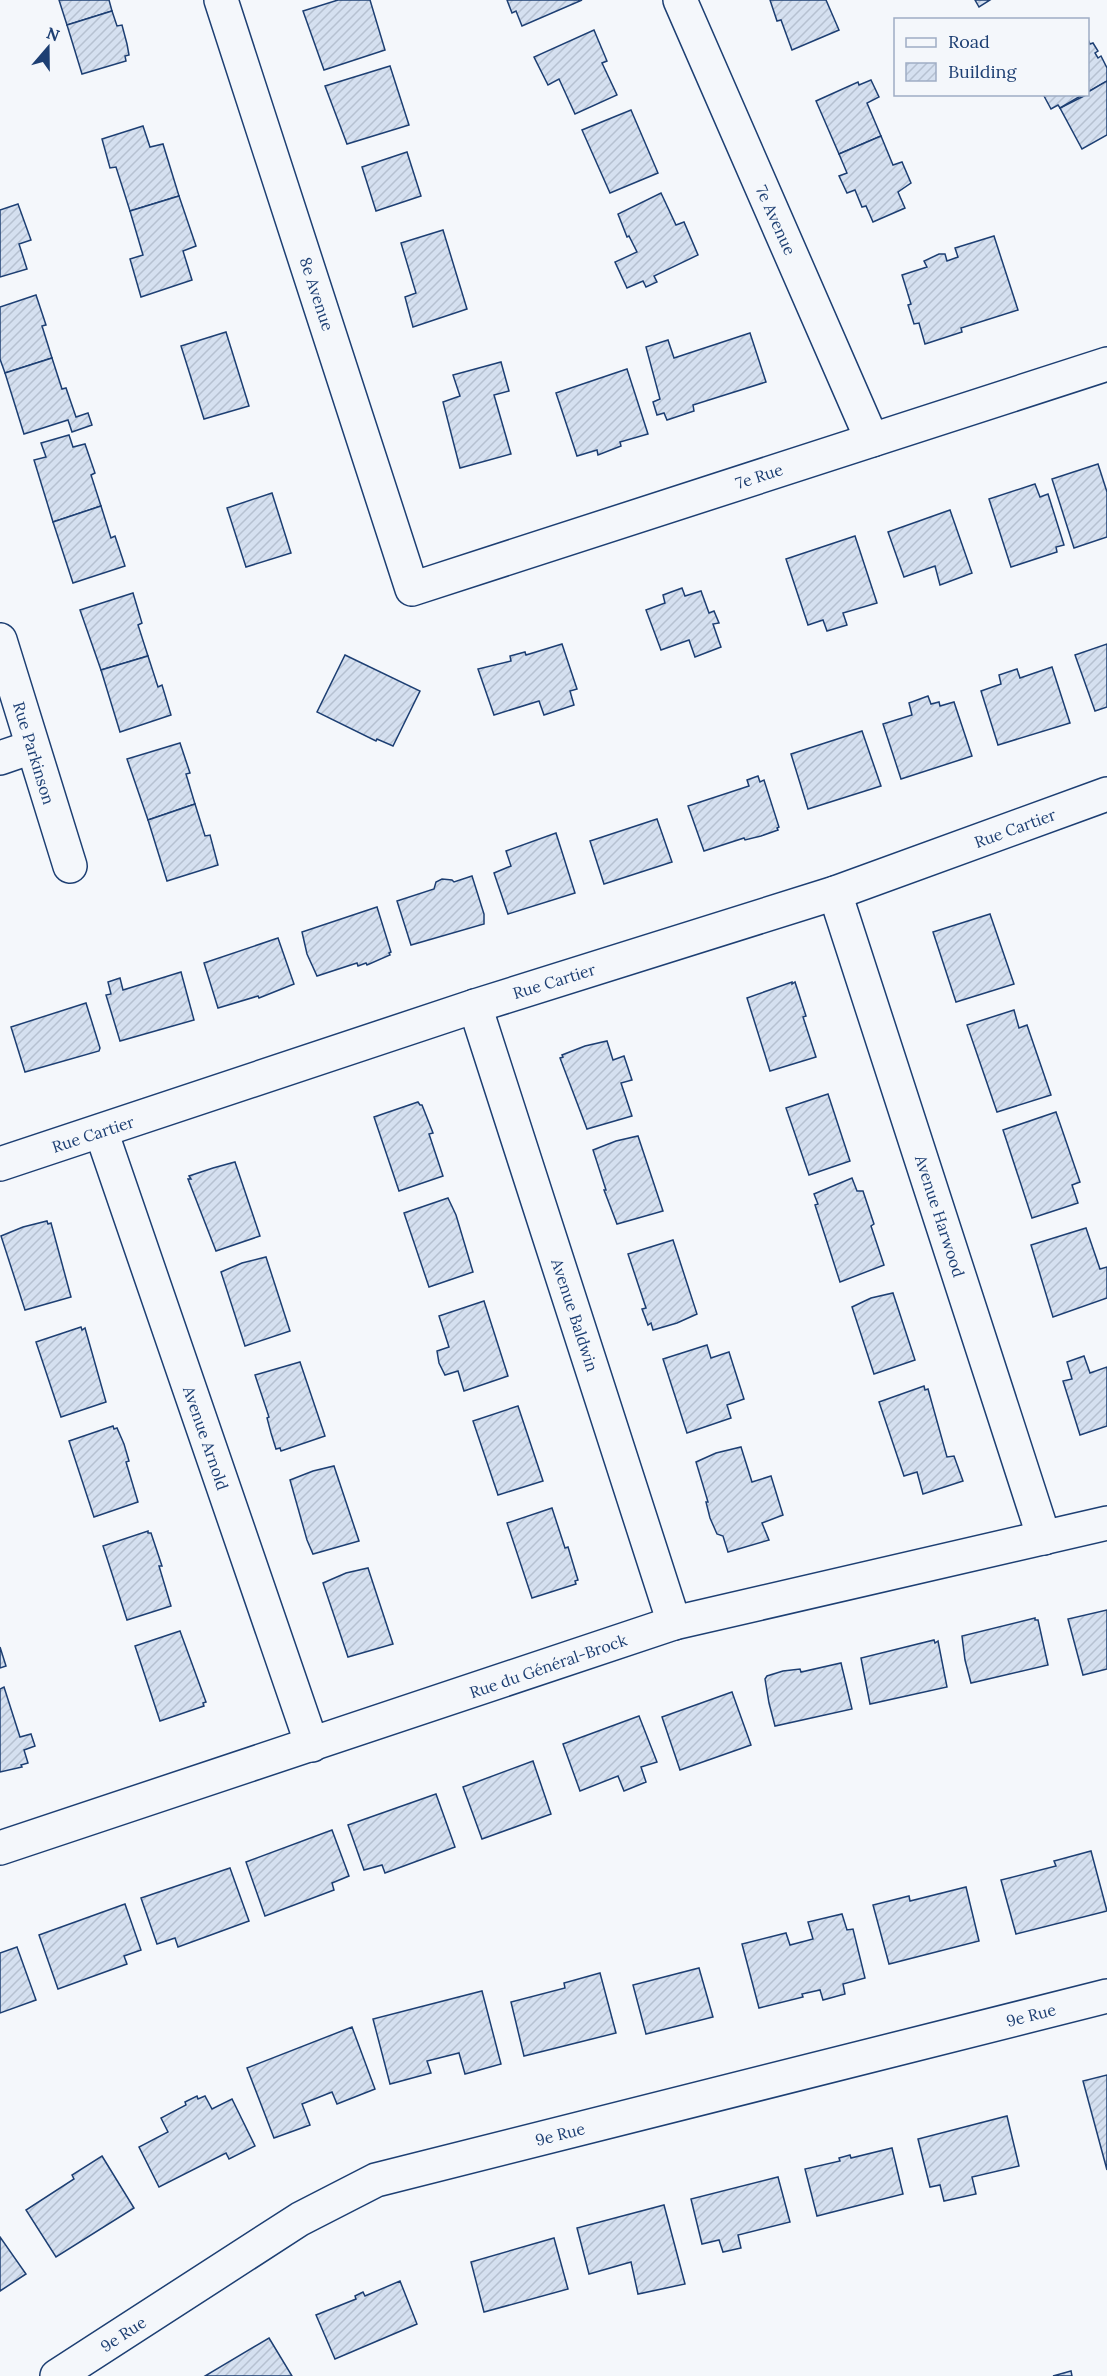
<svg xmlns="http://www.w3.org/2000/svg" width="1107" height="2376" font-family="Lora,serif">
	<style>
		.building { fill: url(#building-hatch); stroke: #1d3f73; stroke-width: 1.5 }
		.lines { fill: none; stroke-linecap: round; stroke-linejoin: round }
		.minor-casing { stroke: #1d3f73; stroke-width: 36 }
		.minor { stroke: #f4f7fb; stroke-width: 33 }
		.labels { text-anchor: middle; stroke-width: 4.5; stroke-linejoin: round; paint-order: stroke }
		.street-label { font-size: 16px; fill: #1d3f73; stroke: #f4f7fb }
	</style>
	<defs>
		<pattern id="building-hatch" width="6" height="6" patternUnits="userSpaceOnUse" patternTransform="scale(1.5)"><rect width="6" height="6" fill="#d5e0f0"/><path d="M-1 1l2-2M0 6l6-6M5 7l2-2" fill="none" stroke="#b6c1d1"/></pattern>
	</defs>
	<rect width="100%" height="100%" fill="#f4f7fb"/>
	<g class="building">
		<path d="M59,0H109L112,11L67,25Z"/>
		<path d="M338,0H370L385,50L324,70L303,11Z"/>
		<path d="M507,0H582L522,26L516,11L512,13Z"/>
		<path d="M770,0H826L839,30L792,50L781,20L777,21Z"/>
		<path d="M975,0H990L979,7Z"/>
		<path d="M112,11L117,26L122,25L127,44L129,55L125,56L126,61L82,74L67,25Z"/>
		<path d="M594,30L607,61L602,63L617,95L575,114L559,79L548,85L534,57Z"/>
		<path d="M1088,39L1090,44L1093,43L1098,51L1095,53L1098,58L1101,56L1107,68V81L1088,92Z"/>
		<path d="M390,66L409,125L347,144L325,86Z"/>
		<path d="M871,80L879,97L867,103L881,136L839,154L816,101L858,82L859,85Z"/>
		<path d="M1107,81V135L1082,149L1060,108L1088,94V92Z"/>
		<path d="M1046,94H1084L1060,108L1058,105L1051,109L1044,96Z"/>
		<path d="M631,110L658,173L610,193L582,130Z"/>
		<path d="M143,126L150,147L163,144L179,196L130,211L116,167L110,168L102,139Z"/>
		<path d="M881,136L893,165L902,162L911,183L898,192L905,208L873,222L866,206L862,207L855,190L847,193L839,176L847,173L839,154Z"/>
		<path d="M407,152L421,196L376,211L362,167Z"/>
		<path d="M661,193L676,225L684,222L698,255L654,276L657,282L646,287L643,281L627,288L615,262L637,252L629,236L627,237L618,214Z"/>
		<path d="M179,196L196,246L183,251L192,280L141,297L130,259L143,255L130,211Z"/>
		<path d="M18,204L31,240L19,244L27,269L0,277V210Z"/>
		<path d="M443,230L467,309L413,327L405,297L416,293L401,243Z"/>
		<path d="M994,236L1018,310L961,328L962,332L925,344L919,323L914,324L908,305L911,304L902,275L927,267L924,261L939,254H945L947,261L958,257L955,248Z"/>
		<path d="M36,295L46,325L42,326L52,358L5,373L0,359V307Z"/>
		<path d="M226,332L249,406L204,419L181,346Z"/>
		<path d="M750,333L766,382L693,405L694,411L667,420L664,413L657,415L653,402L660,399L646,347L668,340L674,358Z"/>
		<path d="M52,358L62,389L66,388L76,417L88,413L92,425L72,432L68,420L24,434L5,373Z"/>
		<path d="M501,362L509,391L494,395L511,454L460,468L443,402L460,396L453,375Z"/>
		<path d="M627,369L648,434L620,442L621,446L598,455L597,450L577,456L556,393Z"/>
		<path d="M69,435L73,447L85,444L95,473L91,475L101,506L53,522L34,460L46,457L41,443Z"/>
		<path d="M1098,464L1107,492V537L1074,548L1052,479Z"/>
		<path d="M1035,484L1040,497L1048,494L1064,545L1056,547L1057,552L1011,567L989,499Z"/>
		<path d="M272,493L291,553L246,567L227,508Z"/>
		<path d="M101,506L111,538L115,536L125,566L73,583L53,522Z"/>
		<path d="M950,510L972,573L940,585L935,566L904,577L888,532Z"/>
		<path d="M855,536L877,603L843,613L847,625L827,631L823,620L808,625L786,559Z"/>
		<path d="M682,588L685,596L701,591L709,613L714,611L719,623L713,624L721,647L695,657L689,640L661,650L646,610L665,603L663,595Z"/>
		<path d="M133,593L142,623L138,625L148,656L101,670L80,610Z"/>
		<path d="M562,644L577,689L570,691L574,705L544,715L539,701L494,715L478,669L511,661L510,656L525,652L526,655Z"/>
		<path d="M1107,644V707L1095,711L1075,655Z"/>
		<path d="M345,655L420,691L393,746L377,739L376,741L317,712Z"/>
		<path d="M148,656L158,687L162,685L171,715L120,732L101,670Z"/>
		<path d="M1052,667L1070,723L998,745L981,691L1001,684L999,675L1017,669L1020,678Z"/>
		<path d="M928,696L931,704L939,702L940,706L954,702L972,756L901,779L883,724L912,715L909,703Z"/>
		<path d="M862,731L881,786L808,809L791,754Z"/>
		<path d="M180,743L190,773L186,774L195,804L148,820L127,759Z"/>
		<path d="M758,776L760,782L764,780L779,827L777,828L778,830L761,836L745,840L744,838L704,851L688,806L749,786L747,780Z"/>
		<path d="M195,804L205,836L210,835L218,865L167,881L148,820Z"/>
		<path d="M657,819L672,862L604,884L590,841Z"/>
		<path d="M556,833L575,893L508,914L494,873L511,866L506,851Z"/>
		<path d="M472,876L484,914V924L411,945L397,901L434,889L436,882L442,879L452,880L454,882Z"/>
		<path d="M377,907L391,952L389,953L390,955L367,965L366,963L358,966L357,963L317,976L307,954L302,932Z"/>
		<path d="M990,914L1014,984L956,1002L933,932Z"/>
		<path d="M278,938L294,984L259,998L258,996L218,1008L204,963Z"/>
		<path d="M181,972L194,1020L120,1041L106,995L111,994L108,982L120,978L123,990Z"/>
		<path d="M792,982V984L795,982L806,1016L803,1017L816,1057L770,1071L747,998Z"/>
		<path d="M86,1003L100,1048L99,1051L25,1072L11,1027Z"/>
		<path d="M1014,1010L1019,1028L1027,1025L1051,1095L997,1112L967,1025Z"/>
		<path d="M607,1041L613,1060L624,1056L632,1080L621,1083L632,1116L587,1129L560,1058L563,1057L562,1055L585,1046Z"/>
		<path d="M828,1094L850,1161L809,1175L786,1108Z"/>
		<path d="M418,1102L420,1105H422L433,1133L429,1134L443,1176L399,1191L374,1117Z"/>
		<path d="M1056,1112L1080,1182L1072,1185L1078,1203L1032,1218L1003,1130Z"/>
		<path d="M638,1136L663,1211L617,1224L604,1190H606L593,1150L616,1141Z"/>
		<path d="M235,1162L260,1236L216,1251L188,1179H191L189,1176L213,1168Z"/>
		<path d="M852,1178L857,1191H863L874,1224L871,1226L884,1265L840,1282L815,1205L818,1204L814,1194Z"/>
		<path d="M448,1198L456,1215L473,1272L429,1287L404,1213Z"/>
		<path d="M47,1221L48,1224L51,1223L71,1297L25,1310L1,1236L23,1227Z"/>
		<path d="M1086,1228L1100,1269L1107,1267V1298L1053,1317L1031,1245Z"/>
		<path d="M673,1240L697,1314L677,1323L653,1330L651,1323L648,1325L642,1309L646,1308L628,1254Z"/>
		<path d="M266,1257L290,1331L245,1346L221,1272L242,1263Z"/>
		<path d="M893,1293L915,1360L874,1374L852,1307L871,1298Z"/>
		<path d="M484,1301L508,1376L464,1391L458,1371L445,1375L439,1363L437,1351L449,1347L439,1316Z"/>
		<path d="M81,1327L82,1330L85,1328L106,1402L61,1417L36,1342Z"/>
		<path d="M707,1345L711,1358L729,1352L744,1399L727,1405L731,1418L687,1433L663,1359Z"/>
		<path d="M1084,1356L1090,1373L1107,1367V1426L1080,1435L1063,1381L1072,1379L1067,1362Z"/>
		<path d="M300,1362L325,1436L281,1451L280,1448L276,1449L271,1433L267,1418L269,1417L255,1375Z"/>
		<path d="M924,1386L925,1390L928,1389L947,1457L954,1456L963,1481L923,1494L917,1472L904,1476L879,1402Z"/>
		<path d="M518,1406L543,1481L498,1495L473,1421Z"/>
		<path d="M113,1426L114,1429L117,1428L124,1444L129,1461L126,1462L138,1502L94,1517L69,1441Z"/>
		<path d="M741,1447L752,1482L771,1476L783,1515L762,1523L769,1540L728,1552L723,1536L717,1534L710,1518L706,1502H708L696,1462L716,1453Z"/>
		<path d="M334,1466L359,1541L313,1554L307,1540L290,1480L313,1471Z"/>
		<path d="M552,1508L565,1548L568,1547L578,1580L575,1581L576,1584L532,1598L507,1523Z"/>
		<path d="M148,1531V1533H151L162,1566H159L171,1606L127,1620L103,1546Z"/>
		<path d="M368,1568L393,1644L348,1657L323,1583L346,1573Z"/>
		<path d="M1107,1610V1669L1083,1675L1068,1619Z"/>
		<path d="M1035,1618V1620H1038L1048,1665L971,1683L965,1660L962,1636Z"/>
		<path d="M180,1631L206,1702L203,1703L204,1706L160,1721L135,1646Z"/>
		<path d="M934,1640L935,1643L938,1641L947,1687L870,1704L861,1658Z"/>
		<path d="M0,1647L6,1666L0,1668Z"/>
		<path d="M841,1663L852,1709L775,1726L769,1703L765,1679L767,1676L783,1671L800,1669L801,1672Z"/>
		<path d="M4,1687L20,1737L31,1734L35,1746L24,1750L28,1763L21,1765L22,1767L0,1772V1689Z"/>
		<path d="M732,1692L751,1745L680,1770L662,1717Z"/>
		<path d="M639,1716L657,1762L641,1767L646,1782L624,1791L618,1776L580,1791L563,1744Z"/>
		<path d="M533,1761L551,1814L482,1839L463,1787Z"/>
		<path d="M436,1794L455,1847L385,1873L382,1865L364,1870L348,1825Z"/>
		<path d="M332,1830L349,1876L332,1883L334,1890L265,1916L246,1862Z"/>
		<path d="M1091,1851L1107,1911L1016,1934L1001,1880L1056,1866L1054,1861Z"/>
		<path d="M230,1868L249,1921L178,1947L175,1938L157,1944L141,1898Z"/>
		<path d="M966,1887L979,1941L889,1964L873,1905L909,1896L910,1901Z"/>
		<path d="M125,1904L141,1950L124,1956L127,1964L58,1989L39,1935Z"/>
		<path d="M842,1914L847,1930L853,1929L865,1978L843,1984L845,1994L823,2000L820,1990L802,1994L803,1997L759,2008L742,1944L786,1933L790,1945L813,1939L808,1922Z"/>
		<path d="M17,1947L36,2000L0,2013V1953Z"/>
		<path d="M699,1968L713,2017L646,2034L633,1985Z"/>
		<path d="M600,1973L616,2033L524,2056L511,2002L565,1988L564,1983Z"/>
		<path d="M482,1991L501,2064L465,2074L459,2053L427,2061L431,2073L390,2084L373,2019Z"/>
		<path d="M352,2027L375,2089L337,2104L332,2092L302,2104L310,2125L274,2138L247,2068Z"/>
		<path d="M1107,2075V2170L1083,2081Z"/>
		<path d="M197,2096L198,2099L205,2096L212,2109L232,2099L255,2146L229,2159L226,2153L159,2187L139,2147L168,2132L161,2118L186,2105L185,2102Z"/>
		<path d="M1007,2116L1019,2166L972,2177L976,2194L944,2201L940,2185L930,2187L918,2139Z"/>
		<path d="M892,2148L903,2194L817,2216L805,2169L840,2161L839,2158L850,2155L851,2158Z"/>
		<path d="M102,2156L134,2208L56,2257L26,2210L74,2179L72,2175Z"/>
		<path d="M778,2177L790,2222L738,2235L741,2248L723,2252L719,2240L702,2244L691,2199Z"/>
		<path d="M664,2205L685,2284L638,2294L631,2262L589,2274L577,2228Z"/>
		<path d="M0,2237L26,2274L0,2291Z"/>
		<path d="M554,2238L568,2289L484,2312L471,2262Z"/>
		<path d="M400,2281L417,2324L335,2359L316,2315L356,2299L355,2296L363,2292L365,2296Z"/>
		<path d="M269,2338L292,2376H205Z"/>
		<path d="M1071,2371L1072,2376H1053Z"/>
	</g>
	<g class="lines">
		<defs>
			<g id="minor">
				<path d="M221,0L412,589L1107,364"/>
				<path d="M680,0L872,440"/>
				<path d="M0,640L70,866"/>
				<path d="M0,758L32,747"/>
				<path d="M835,893L1044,1538"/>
				<path d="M475,1006L674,1623"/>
				<path d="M101,1131L312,1745"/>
				<path d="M0,1164L475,1006L835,893L1107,794"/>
				<path d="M0,1848L674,1623L1107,1523"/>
				<path d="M57,2376L300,2219L376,2180L1107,1996"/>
			</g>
		</defs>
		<use href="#minor" class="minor-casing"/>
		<use href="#minor" class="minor"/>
	</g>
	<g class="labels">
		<g class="street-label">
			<text transform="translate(776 220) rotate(66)" y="6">7e Avenue</text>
			<text transform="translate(317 294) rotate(72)" y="6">8e Avenue</text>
			<text transform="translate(759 476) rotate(-18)" y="6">7e Rue</text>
			<text transform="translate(34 753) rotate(73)" y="6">Rue Parkinson</text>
			<text transform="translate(1015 828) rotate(-20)" y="6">Rue Cartier</text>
			<text transform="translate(554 981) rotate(-17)" y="6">Rue Cartier</text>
			<text transform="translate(93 1134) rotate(-18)" y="6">Rue Cartier</text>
			<text transform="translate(940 1216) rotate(72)" y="6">Avenue Harwood</text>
			<text transform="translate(575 1315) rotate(72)" y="6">Avenue Baldwin</text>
			<text transform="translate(206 1438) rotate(71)" y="6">Avenue Arnold</text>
			<text transform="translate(548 1666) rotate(-19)" y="6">Rue du Général-Brock</text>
			<text transform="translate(1031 2015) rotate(-14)" y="6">9e Rue</text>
			<text transform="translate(560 2134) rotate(-14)" y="6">9e Rue</text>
			<text transform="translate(123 2334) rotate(-33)" y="6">9e Rue</text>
		</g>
	</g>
	<rect x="894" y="18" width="195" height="78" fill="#f4f7fb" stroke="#9eadc5" stroke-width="1.5"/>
	<rect x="906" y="38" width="30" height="9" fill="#f4f7fb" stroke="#9eadc5" stroke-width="1.5"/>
	<text x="948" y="48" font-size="18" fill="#1d3f73">Road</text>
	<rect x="906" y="63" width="30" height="18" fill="url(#building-hatch)" stroke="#9eadc5" stroke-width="1.5"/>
	<text x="948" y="78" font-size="18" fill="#1d3f73">Building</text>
	<g transform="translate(48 48) rotate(20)" stroke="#f4f7fb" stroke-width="4.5" paint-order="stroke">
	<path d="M0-4.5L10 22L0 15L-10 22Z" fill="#1d3f73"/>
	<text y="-9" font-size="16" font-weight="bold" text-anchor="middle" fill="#1d3f73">N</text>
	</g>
</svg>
